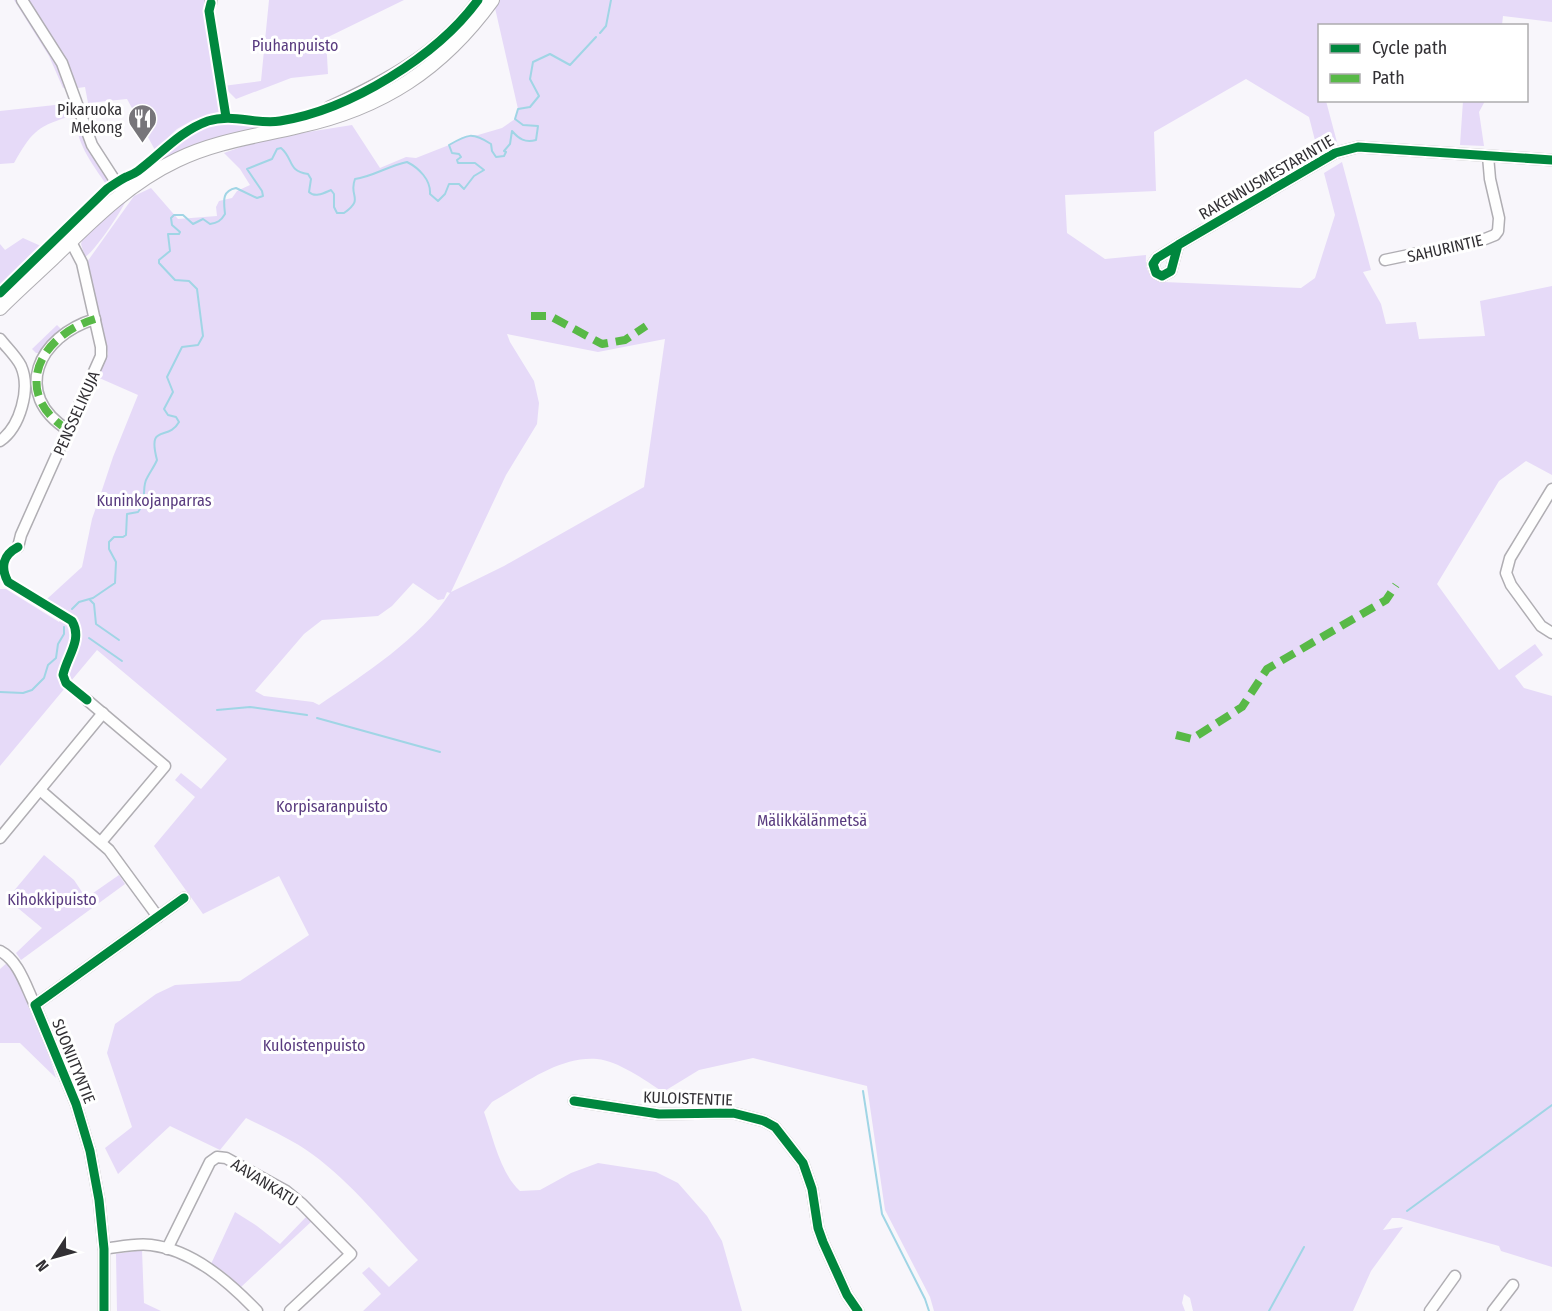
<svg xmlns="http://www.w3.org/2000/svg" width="1552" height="1311" font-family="'Fira Sans Condensed',sans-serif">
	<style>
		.green { fill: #e6daf8; fill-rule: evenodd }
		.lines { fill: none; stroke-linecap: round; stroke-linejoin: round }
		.stream { stroke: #a0d5e5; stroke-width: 2 }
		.minor-casing { stroke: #b0aeb3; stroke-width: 13 }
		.major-casing { stroke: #b0aeb3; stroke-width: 16 }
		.minor { stroke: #fefefe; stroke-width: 10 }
		.major { stroke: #fefefe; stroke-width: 14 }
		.quiet { stroke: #58b947; stroke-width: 8; stroke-dasharray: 15 8; stroke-linecap: butt }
		.cycleway-casing { stroke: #fff; stroke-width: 13 }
		.cycleway { stroke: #00873e; stroke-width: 9 }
		.labels { text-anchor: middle; stroke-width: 6; stroke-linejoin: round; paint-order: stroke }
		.park-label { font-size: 16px; fill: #593b7f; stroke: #fff }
		.poi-label { font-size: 16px; fill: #323034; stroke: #fff; text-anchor: end }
		.street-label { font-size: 16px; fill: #323034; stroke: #fff }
	</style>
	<rect width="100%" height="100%" fill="#f8f6fb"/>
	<g class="green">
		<path d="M14,0H18C37,27 55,56 67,87L63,88L49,56Z"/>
		<path d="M29,0H206L205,6L216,86L222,111L193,120L177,129L155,150L127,99L88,103L85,87L78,88L66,61Z"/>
		<path d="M269,0H404L326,38L328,74L291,78L236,99L223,86L261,81Z"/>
		<path d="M499,0H1552V22L1503,16L1502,25L1320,26V100L1326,101L1338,146L1319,156L1309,117L1246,79L1154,132L1156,191L1065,195L1067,233L1105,259L1146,255C1145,271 1149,277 1164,282L1301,288L1315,278L1335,215L1324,173L1342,162L1371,270L1363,272L1381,304L1386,324L1416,322L1419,339L1485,336L1480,301L1552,286V475L1526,461L1499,481L1437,584L1499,670L1535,644L1543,655L1515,676L1524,688L1552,696V1267L1501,1251L1499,1246L1400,1218H1392L1383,1230L1403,1227L1371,1271L1353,1311H1193L1190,1298L1184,1294L1182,1303L1185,1311H934L930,1297L885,1210L867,1086L753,1058L699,1070L663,1092C645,1080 618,1061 597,1059C559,1056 524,1084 492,1102L484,1112C493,1137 500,1173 520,1191L540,1190L571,1173L598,1163L656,1172L678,1183L707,1216L722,1241L742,1311H363L381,1294L362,1273L369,1267L389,1287L418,1260C384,1224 352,1183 312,1154C292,1139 268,1129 246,1118L220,1150L170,1126L118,1174L105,1148L132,1127L107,1053L115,1024L156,994L175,985L240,981L309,935L279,876L203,914L154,846L195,797L175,780L181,773L201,789L227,759L97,650L71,681L88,695L82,702L65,688L0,766V589H6L59,622L68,611L47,599L82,567L92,519L101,493L113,457L138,395L97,377L108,354L87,262L134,196L151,188L178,219L217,216L216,207L219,201L232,198L237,191L250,185L240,169L224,153L264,139L352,125L380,168L406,157L416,158L449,145L463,137L478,135L502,128L515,119L518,109L495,8ZM507,334L598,352L665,339L644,487L504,566L451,592L506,475L537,424L539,403L534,381L510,342ZM413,583L438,600L444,599L447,592L450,593C421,638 363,675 319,705L313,702L264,696L255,691L304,634L322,620L378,616L392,606Z"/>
		<path d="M417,61L420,65L404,79L378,95L135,176C162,152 192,120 231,120C248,120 265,126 281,123C332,115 375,89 417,61Z"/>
		<path d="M1463,101H1485L1479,112L1484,146L1460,145Z"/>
		<path d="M64,104L68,117C35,127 31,134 14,163L0,164V111Z"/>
		<path d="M77,123L109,183L106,184C95,168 76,143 77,123Z"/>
		<path d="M128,196C124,208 95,251 85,257L81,244L83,238Z"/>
		<path d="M89,208H91L83,220L57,246L54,245Z"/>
		<path d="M23,238L43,247L0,289V244L5,250Z"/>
		<path d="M57,325L62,330L41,353H36L32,349Z"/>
		<path d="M44,855L74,880L86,898L119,875L125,884L21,960L16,953L42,928L7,899Z"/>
		<path d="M8,962C29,999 44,1037 56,1078L20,1043H0V969Z"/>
		<path d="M235,1212L257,1226L280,1244L307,1216L312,1221L241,1287L223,1271L211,1264Z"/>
		<path d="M142,1250L144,1303L161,1311H117L116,1254Z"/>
	</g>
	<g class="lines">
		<g class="stream">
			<path d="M600,33L606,26L611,0"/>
			<path d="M90,600L94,604L96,624L119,640"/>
			<path d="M72,609L79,602L93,598L115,583L116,562L109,549V542L114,537H123L126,535L127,514L138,512C148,499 141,488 147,478C150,472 154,467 157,460C147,422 168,442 179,422L176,417L168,415L164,409L173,392L167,377L182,347L198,345L203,336L197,289L189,281L175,280L159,263V260L170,251L168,234H179L180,232L172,225L171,218L174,215H183L193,224L203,219L210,224C217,223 221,221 225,214C224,202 221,191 236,188L257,198L263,196L262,191L247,169L272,159L277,149L281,148C294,159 287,171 308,174L311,179L309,192C315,198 324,193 331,190L334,194V207L337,213H344C365,198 348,197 355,179C372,177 388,166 407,162C419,168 431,180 430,194L438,201L445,194L449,184H459L464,189L474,176L484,170L475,163H458L457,160L461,157L459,154L452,153L449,145C468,134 472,132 491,144L492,151L496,157L504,156L506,152L504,151L510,144L512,131C519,139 525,143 536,140L538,126L523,125L515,119L518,109L530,107L539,96L530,79L533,62L550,54L570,65L596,37"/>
			<path d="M89,638L122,661"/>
			<path d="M0,692L23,693L32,690L44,678L48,665L56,658L58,644L64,634V627"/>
			<path d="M217,710L250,707L307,715"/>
			<path d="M317,718L440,752"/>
			<path d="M863,1091L882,1214L925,1299L929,1311"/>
			<path d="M1407,1211L1552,1105"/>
			<path d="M1269,1311L1304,1247"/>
		</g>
		<defs>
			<g id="minor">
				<path d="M22,0L62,63L92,145L123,193"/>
				<path d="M211,3V0"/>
				<path d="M329,107C386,81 440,52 478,0"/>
				<path d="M1178,245L1171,271L1162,276L1156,273L1153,264L1157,258L1178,245L1335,153L1358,147L1552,160"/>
				<path d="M1385,260L1485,239L1495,235L1498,231L1499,218L1490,179L1488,156"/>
				<path d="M0,339C7,348 16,356 21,366C31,389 20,427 0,441"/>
				<path d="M68,430C11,394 38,336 95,319"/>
				<path d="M1552,489L1510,558L1506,573L1511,585L1541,626L1552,633"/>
				<path d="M18,547L21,535L101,356V347L82,263L70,240"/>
				<path d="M87,700L165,766L101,842"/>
				<path d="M40,790L109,850L158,917"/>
				<path d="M0,838L103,713"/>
				<path d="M0,951C19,961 26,987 35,1005"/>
				<path d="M574,1101L659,1114L733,1113L764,1121L775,1127L803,1163L812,1189L818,1228L823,1242L847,1295L858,1311"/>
				<path d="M104,1249C120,1247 135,1243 151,1245C193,1250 229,1282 257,1311"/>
				<path d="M167,1249L210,1162L217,1157L226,1158L286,1191L302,1204L351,1254L290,1311"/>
				<path d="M104,1311V1249L99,1200L90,1151L76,1104L35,1005L184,898"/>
				<path d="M1430,1311L1455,1276"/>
				<path d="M1493,1311L1513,1285"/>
			</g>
			<path id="major" d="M0,308C17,291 35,275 53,258C91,221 128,183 177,160C216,141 258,136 299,126C382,108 442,69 492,0"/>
		</defs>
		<use href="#minor" class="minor-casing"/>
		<use href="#major" class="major-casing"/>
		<use href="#minor" class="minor"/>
		<use href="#major" class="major"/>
		<g class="quiet">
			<path d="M531,316H550L602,344L625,340L646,326"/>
			<path d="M68,430C11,394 38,336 95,319"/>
			<path d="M1176,735L1192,739L1242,707L1267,669L1386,600L1396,585"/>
		</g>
		<defs>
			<g id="cycleway">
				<path d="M211,3L209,11L226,117"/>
				<path d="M1178,245L1171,271L1162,276L1156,273L1153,264L1157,258L1178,245L1335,153L1358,147L1552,160"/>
				<path d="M0,293L107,189C113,185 120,180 126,177C131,175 134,174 138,171C162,153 180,131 208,121C233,113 256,125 280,121C350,110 437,56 478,0"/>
				<path d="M18,547C3,555 0,567 8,582L72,621C83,640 67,656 63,675L66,683L87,700"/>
				<path d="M574,1101L659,1114L733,1113L764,1121L775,1127L803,1163L812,1189L818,1228L823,1242L847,1295L858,1311"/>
				<path d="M104,1311V1249L99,1200L90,1151L76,1104L35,1005L184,898"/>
			</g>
		</defs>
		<use href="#cycleway" class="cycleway-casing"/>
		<use href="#cycleway" class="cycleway"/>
	</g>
	<defs>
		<symbol id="restaurant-pin" viewBox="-11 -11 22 30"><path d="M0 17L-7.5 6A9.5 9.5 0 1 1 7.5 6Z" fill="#77757a" stroke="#fff"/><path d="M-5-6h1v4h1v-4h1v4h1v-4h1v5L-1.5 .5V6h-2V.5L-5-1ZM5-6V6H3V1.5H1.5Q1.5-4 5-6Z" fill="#fff"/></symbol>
	</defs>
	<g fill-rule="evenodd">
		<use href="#restaurant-pin" x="126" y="102" width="33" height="45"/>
	</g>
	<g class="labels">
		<g class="park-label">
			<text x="295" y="51">Piuhanpuisto</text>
			<text x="154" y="506">Kuninkojanparras</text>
			<text x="332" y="812">Korpisaranpuisto</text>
			<text x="812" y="826">Mälikkälänmetsä</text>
			<text x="52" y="905">Kihokkipuisto</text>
			<text x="314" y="1051">Kuloistenpuisto</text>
		</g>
		<g class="poi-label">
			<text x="122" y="115">Pikaruoka<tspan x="122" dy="18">Mekong</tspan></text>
		</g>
		<g class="street-label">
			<text transform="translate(1266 177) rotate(-30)" y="6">RAKENNUSMESTARINTIE</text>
			<text transform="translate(1445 248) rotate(-13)" y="6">SAHURINTIE</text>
			<text transform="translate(76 413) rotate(-66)" y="6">PENSSELIKUJA</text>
			<text transform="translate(74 1061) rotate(68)" y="6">SUONIITYNTIE</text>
			<text transform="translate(688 1098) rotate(2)" y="6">KULOISTENTIE</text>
			<text transform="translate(265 1182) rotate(32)" y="6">AAVANKATU</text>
		</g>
	</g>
	<rect x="1318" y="24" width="210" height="78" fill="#ffffff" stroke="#adacae" stroke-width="1.5"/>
	<rect x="1330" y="44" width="30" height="9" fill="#00873e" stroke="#adacae" stroke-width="1.5"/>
	<text x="1372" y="54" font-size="18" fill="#323034">Cycle path</text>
	<rect x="1330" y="74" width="30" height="9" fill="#58b947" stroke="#adacae" stroke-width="1.5"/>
	<text x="1372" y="84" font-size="18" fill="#323034">Path</text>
	<g transform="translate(54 1257) rotate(234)" stroke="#ffffff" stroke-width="4.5" paint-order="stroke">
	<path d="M0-4.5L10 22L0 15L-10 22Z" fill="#323034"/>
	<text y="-9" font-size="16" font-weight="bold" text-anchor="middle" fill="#323034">N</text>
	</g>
</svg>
